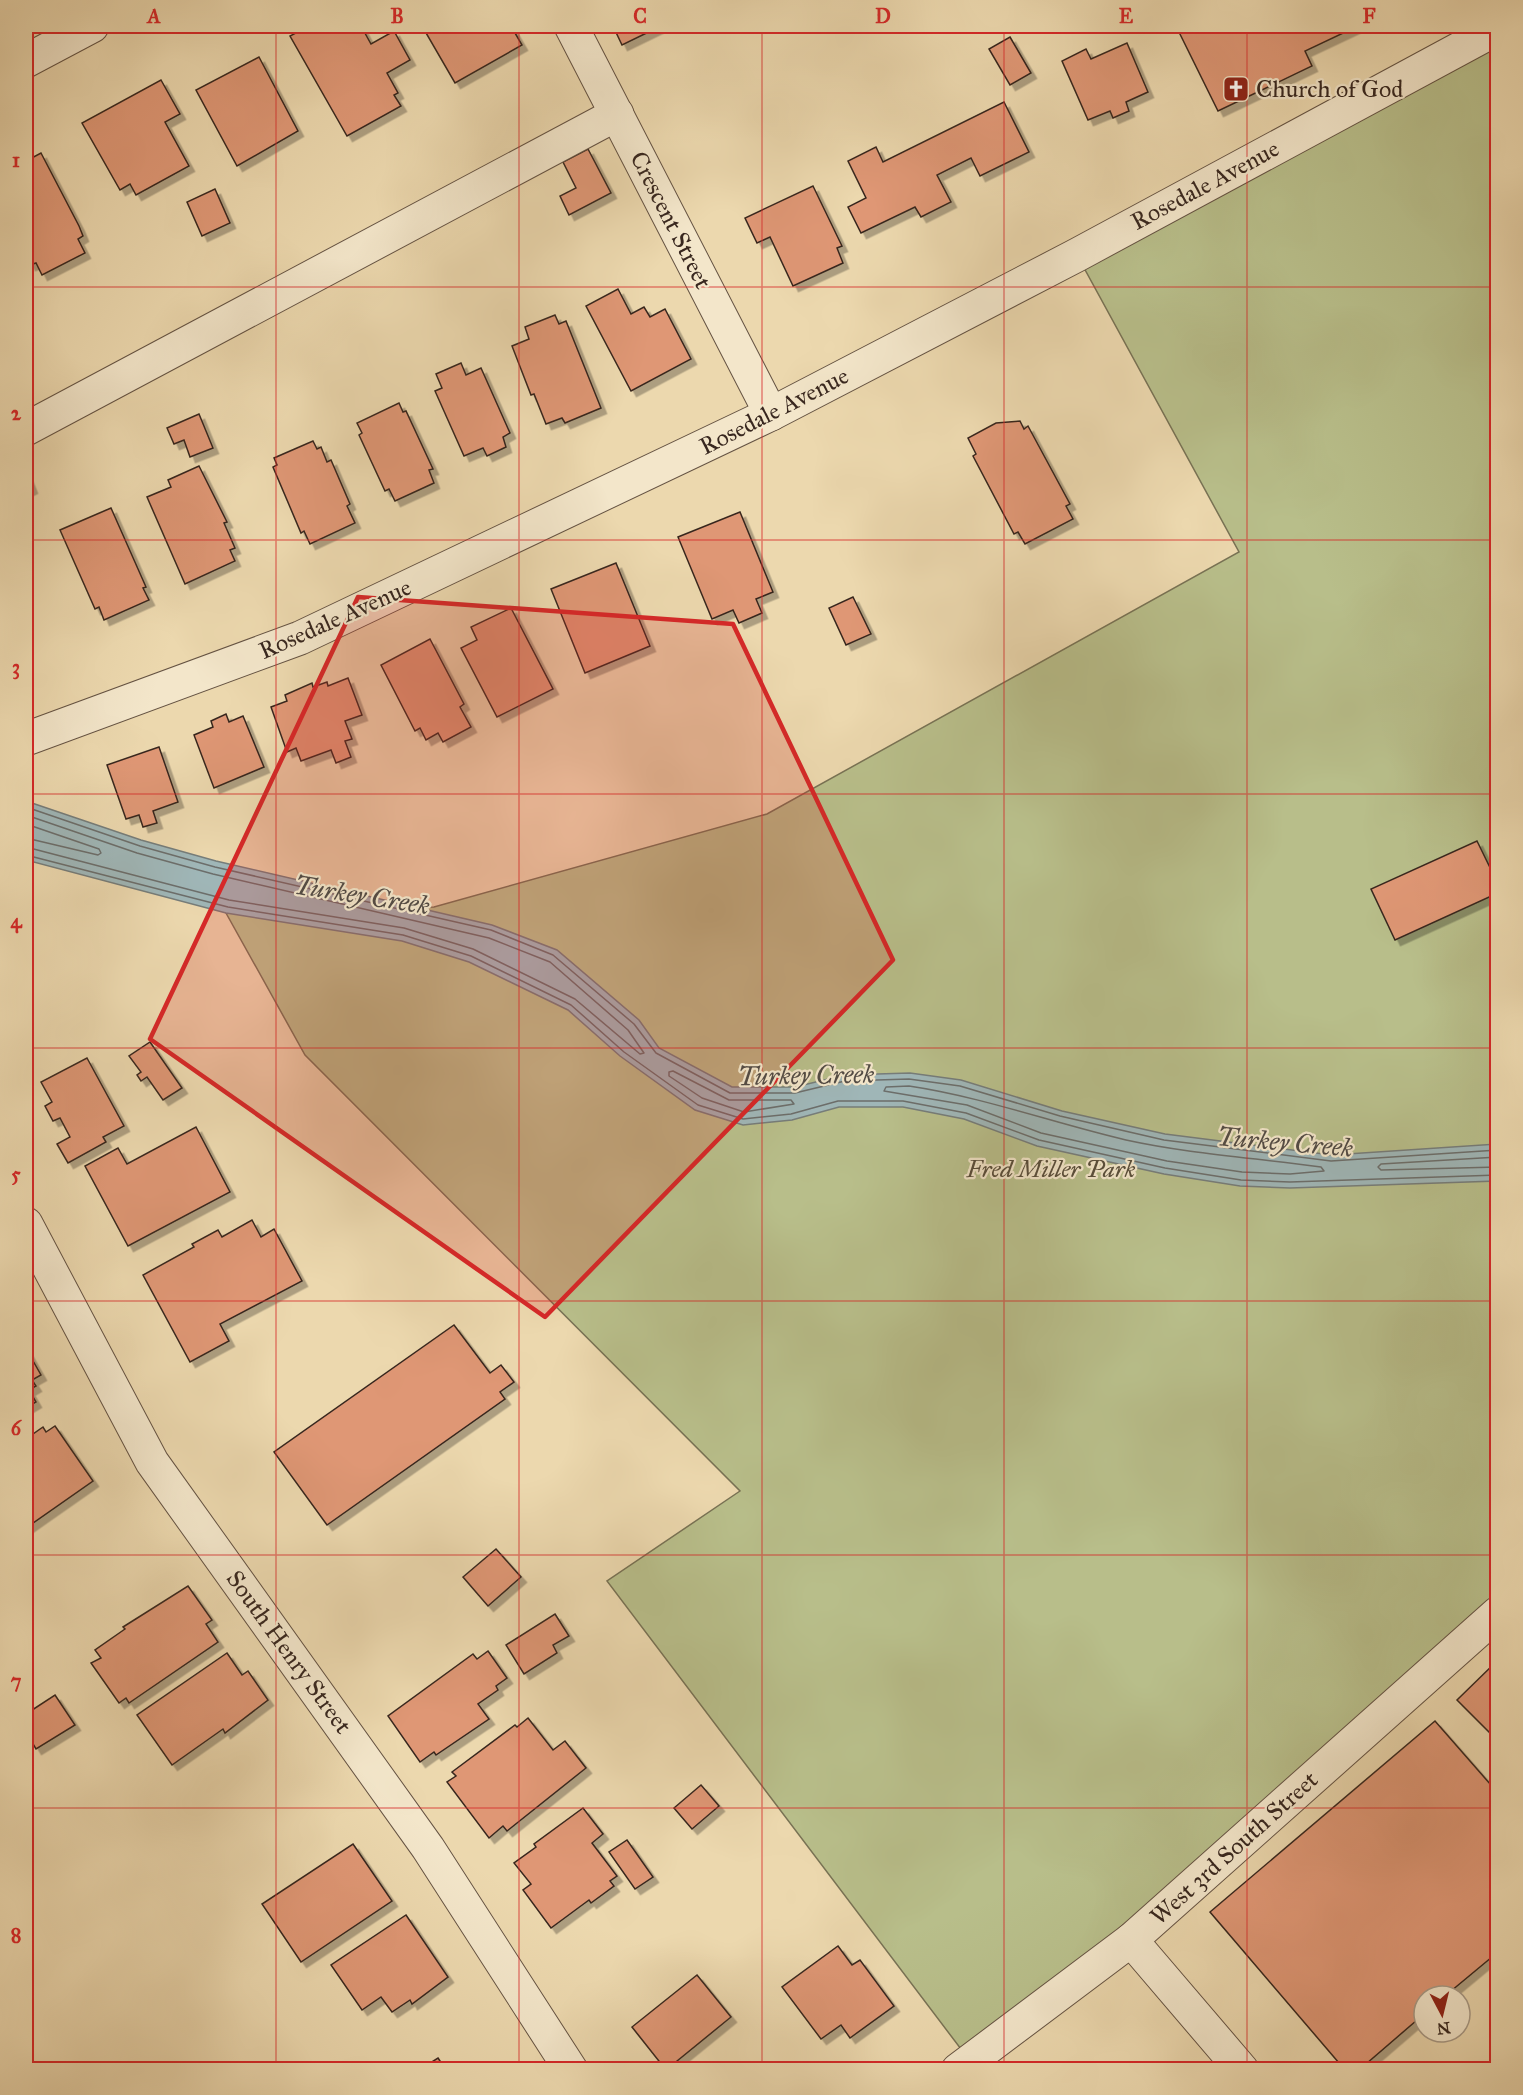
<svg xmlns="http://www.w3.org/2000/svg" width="1523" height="2095" font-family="'IM FELL Great Primer',serif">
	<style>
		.green { fill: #b8be8a; stroke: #787254; stroke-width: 1.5 }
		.water { fill: #9fb6b7; stroke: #767d7a; stroke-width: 1.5 }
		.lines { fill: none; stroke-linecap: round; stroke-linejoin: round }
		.shore { stroke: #6c6e6b; stroke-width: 1.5 }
		.building { fill: #df9774; stroke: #38271f; stroke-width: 1.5; filter: url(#shadow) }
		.minor-casing { stroke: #655343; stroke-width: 35 }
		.minor { stroke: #f3e6ca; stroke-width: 33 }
		.marked { fill: #d62828; fill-opacity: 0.2; stroke: #d62828; stroke-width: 4.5; stroke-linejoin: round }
		.grid { fill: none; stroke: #d62828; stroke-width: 1.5; stroke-opacity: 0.55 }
		.labels { text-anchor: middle; stroke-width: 4.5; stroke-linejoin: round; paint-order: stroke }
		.poi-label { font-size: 24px; fill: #38271f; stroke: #f3e6ca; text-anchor: start }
		.street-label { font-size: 24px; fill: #38271f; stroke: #f3e6ca }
		.park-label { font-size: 24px; font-style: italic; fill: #584d3a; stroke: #f3e6ca }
		.water-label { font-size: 26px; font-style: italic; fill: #524b45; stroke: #f3e6ca }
		.neatline { fill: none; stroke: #d62828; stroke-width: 2 }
		.grid-label { font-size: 20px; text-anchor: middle; font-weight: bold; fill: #d62828 }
	</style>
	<defs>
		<filter id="shadow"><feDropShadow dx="5.5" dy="5.5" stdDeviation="0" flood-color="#0004"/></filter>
	</defs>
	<rect width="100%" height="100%" fill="#ecd8ae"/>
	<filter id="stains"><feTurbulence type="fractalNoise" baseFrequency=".00333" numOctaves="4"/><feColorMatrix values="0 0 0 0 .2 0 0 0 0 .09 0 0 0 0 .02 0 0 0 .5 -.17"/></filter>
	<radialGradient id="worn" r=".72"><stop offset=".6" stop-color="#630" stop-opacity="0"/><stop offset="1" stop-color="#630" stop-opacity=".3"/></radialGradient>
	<path class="green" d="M1497,28V1613L970,2061L607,1581L740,1491L305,1055L226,913L434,907L767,814L1239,552L1077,255Z"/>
	<path class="water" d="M26,801L141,840L216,861L492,925L557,950L639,1020L659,1048L732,1087H795L845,1075L910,1073L961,1080L1062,1111L1165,1134L1332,1155L1497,1144V1181L1290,1188L1240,1186L1164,1174L1037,1146L964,1119L903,1107H839L792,1120L743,1125L695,1110L620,1056L568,1010L469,962L402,941L226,913L26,860Z"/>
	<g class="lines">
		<g class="shore">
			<path d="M26,807L140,846L215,867L491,930L553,955L634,1024L656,1053L730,1093H795L845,1081L909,1079L960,1086L1060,1116L1164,1140L1331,1161L1498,1150"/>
			<path d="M26,815L137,853L213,874L489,938L550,962L628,1030L644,1053L640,1054L575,999L473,949L404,928L229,900L26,847"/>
			<path d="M26,824L99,849L101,853L98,855L26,838"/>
			<path d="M26,855L228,907L403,935L471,956L571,1005L624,1052L698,1105L743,1119L791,1114L838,1101H903L966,1113L1039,1140L1165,1168L1241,1180L1290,1182L1498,1175"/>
			<path d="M673,1071L729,1100H791L794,1104L744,1112L702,1098L669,1076V1072Z"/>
			<path d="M909,1086C983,1097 1053,1123 1126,1140C1190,1154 1256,1158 1321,1167L1324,1171L1290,1174L1242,1172L1167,1161L1041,1133L967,1105L884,1091L886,1087Z"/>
			<path d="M1498,1157L1381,1164L1378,1167L1381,1170L1498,1167"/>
		</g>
	</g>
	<g class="building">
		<path d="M309,26H361L371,44L394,31L410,60L387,73L398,93L394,95L401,106L347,136L290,36Z"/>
		<path d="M422,26H511L522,45L455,83Z"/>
		<path d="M613,26H661L622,45Z"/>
		<path d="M1176,26H1358L1305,51L1312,66L1218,111Z"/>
		<path d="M1010,37L1031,73L1010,85L989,49Z"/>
		<path d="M1127,43L1148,92L1126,102L1129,111L1113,118L1110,111L1088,120L1062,61L1086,49L1091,59Z"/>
		<path d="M259,57L298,131L237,166L196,90Z"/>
		<path d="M161,80L180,114L165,122L189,166L136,195L130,184L120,190L82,123Z"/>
		<path d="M1004,102L1029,152L980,176L971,158L937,175L951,202L921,217L915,207L861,233L848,207L866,198L848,161L876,147L883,162Z"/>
		<path d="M588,149L611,193L569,215L560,196L576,188L563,162Z"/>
		<path d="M41,153L79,226L83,236L78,239L85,253L42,275L36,263L30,265L26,256V161Z"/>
		<path d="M813,186L842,246L837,248L843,263L793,286L770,237L757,243L745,218Z"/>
		<path d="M215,189L230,223L202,236L187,202Z"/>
		<path d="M618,289L631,314L644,307L650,317L665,309L691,359L631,391L586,306Z"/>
		<path d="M555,315L559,324L566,321L601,408L565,423L562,418L546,424L534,394L531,395L512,346L529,339L525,327Z"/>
		<path d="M461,363L466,375L481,368L510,433L503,437L506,447L487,456L483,448L464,456L435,391L442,388L436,374Z"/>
		<path d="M399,403L403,412L406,411L433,469L429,470L434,483L395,501L389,489L385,491L359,435L362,433L357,423Z"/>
		<path d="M199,414L213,448L190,457L184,440L174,444L167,428Z"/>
		<path d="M1020,421L1024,429L1028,426L1070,504L1066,506L1073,519L1025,544L1018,532L1014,534L973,456L976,454L968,438L996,423Z"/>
		<path d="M313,441L317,449L321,447L327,462L331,460L350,504L347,506L355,523L310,544L304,531L301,533L273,467L277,465L274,458Z"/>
		<path d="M199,466L227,522L224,523L235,548L230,550L235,561L185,584L147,497L171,487L168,480Z"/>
		<path d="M26,473L32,488L26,491Z"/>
		<path d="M111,508L146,587L143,588L149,600L104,620L99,607L95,609L60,530Z"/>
		<path d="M740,512L773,592L756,599L762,613L739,623L733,610L712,619L678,537Z"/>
		<path d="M616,563L650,646L585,673L551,589Z"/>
		<path d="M853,597L871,634L846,645L829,608Z"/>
		<path d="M511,608L553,689L497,717L461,648L477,640L471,627Z"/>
		<path d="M430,639L464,704L460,707L471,727L443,742L438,733L426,740L420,728L415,731L381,665Z"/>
		<path d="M348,678L362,715L345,721L352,739L345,741L351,757L336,763L331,750L301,761L296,748L287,752L271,707L287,701L285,695L312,683L313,687L327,682L328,686Z"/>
		<path d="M226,714L229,722L243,716L264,767L214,788L194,735L213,727L211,721Z"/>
		<path d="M159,747L178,802L153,811L157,823L143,827L139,815L126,819L107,765Z"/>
		<path d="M1477,841L1498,884V893L1395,940L1371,889Z"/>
		<path d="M150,1042L182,1088L163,1100L147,1077L141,1081L137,1075L141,1072L129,1056Z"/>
		<path d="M87,1058L124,1126L103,1137L106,1142L68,1163L57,1144L70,1137L60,1118L53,1121L45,1106L52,1102L41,1082Z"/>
		<path d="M196,1127L230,1192L128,1246L85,1166L118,1148L127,1164Z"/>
		<path d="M252,1220L261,1237L274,1229L302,1281L220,1324L229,1341L190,1362L143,1275L194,1247L192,1244L218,1230L222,1237Z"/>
		<path d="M454,1325L490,1373L501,1365L514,1382L500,1392L505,1399L327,1525L274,1452Z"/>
		<path d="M28,1352L41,1375L32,1380L36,1386L29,1390L36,1402L26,1408V1354Z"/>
		<path d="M55,1426L93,1481L26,1528V1439L43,1427L46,1432Z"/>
		<path d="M496,1549L521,1577L488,1606L463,1577Z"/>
		<path d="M188,1586L212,1620L206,1624L218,1642L129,1703L126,1698L119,1703L91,1663L101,1658L95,1650L125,1629L123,1627Z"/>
		<path d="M555,1614L569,1636L553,1645L557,1653L524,1674L506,1645Z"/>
		<path d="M488,1651L507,1678L496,1686L498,1690L478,1704L489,1719L436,1755L434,1752L420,1762L388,1716L473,1654L477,1659Z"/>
		<path d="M227,1653L242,1675L248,1671L268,1700L225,1733L223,1729L172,1765L137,1715Z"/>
		<path d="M1498,1660V1741L1457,1700Z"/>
		<path d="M55,1695L75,1725L36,1749L26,1732V1714Z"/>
		<path d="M528,1718L553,1750L565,1741L586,1768L507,1831L503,1826L489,1838L447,1782L456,1776L452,1772L515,1725L517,1727Z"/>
		<path d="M1435,1721L1498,1793V1952L1445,1996H1424V2014L1359,2070H1345L1210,1912Z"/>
		<path d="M701,1785L719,1806L692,1829L674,1808Z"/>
		<path d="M583,1808L603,1834L592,1843L617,1876L610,1881L614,1886L591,1903L589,1900L551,1928L523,1890L531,1884L514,1863L536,1847L534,1844Z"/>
		<path d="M627,1840L653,1877L635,1889L609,1852Z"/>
		<path d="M353,1844L392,1901L301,1962L262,1904Z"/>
		<path d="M406,1915L448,1977L412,2004L410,2000L392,2012L381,1997L362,2010L331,1965Z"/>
		<path d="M838,1946L852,1965L860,1960L894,2006L850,2038L841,2025L821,2039L782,1987Z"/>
		<path d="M697,1975L731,2017L666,2070L632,2027Z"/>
		<path d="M438,2058L446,2070H419Z"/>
	</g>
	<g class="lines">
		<defs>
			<g id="minor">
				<path d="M571,26L771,414"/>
				<path d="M26,61L92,26"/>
				<path d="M26,429L617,114"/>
				<path d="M26,739L300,638L771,414L1077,255L1498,28"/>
				<path d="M26,1224L152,1462L428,1848L571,2070"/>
				<path d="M1131,1940L1242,2070"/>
				<path d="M958,2070L1131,1940L1498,1613"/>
			</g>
		</defs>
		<use href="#minor" class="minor-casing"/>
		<use href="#minor" class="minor"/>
	</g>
	<path class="marked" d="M358,597L733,624L893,960L545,1317L150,1039Z"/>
	<path class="grid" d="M276,26V2070M519,26V2070M762,26V2070M1004,26V2070M1247,26V2070M26,287H1498M26,540H1498M26,794H1498M26,1048H1498M26,1301H1498M26,1555H1498M26,1808H1498"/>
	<defs>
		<symbol id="church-square" viewBox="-11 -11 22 22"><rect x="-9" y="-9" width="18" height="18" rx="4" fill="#8f2418" stroke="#f3e6ca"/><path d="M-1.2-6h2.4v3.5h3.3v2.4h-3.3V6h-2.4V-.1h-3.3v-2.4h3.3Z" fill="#fff"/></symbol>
	</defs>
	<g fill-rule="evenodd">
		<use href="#church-square" x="1221" y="74" width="30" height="30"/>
	</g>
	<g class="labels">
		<g class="poi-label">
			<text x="1256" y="97">Church of God</text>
		</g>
		<g class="street-label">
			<text transform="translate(1205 185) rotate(-28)" y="8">Rosedale Avenue</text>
			<text transform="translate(671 220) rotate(63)" y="8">Crescent Street</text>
			<text transform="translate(774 411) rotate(-27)" y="8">Rosedale Avenue</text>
			<text transform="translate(335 619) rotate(-24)" y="8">Rosedale Avenue</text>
			<text transform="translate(289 1652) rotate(54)" y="8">South Henry Street</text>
			<text transform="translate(1234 1848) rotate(-42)" y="8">West 3rd South Street</text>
		</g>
		<g class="park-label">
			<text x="1051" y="1177">Fred Miller Park</text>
		</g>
		<g class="water-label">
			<text transform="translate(362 895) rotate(9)" y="9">Turkey Creek</text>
			<text transform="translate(806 1075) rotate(-1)" y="9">Turkey Creek</text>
			<text transform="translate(1285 1142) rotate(5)" y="9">Turkey Creek</text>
		</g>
	</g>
	<rect width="1523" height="2095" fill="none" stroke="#ecd8ae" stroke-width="66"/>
	<g transform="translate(1442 2014) rotate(173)"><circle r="28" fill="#f3e6ca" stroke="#a89a86" stroke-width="1.5"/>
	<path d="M0-4.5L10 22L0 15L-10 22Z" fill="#8f2418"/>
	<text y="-9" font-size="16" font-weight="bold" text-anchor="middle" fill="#38271f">N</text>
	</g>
	<rect x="33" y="33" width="1457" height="2029" class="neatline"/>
	<g class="grid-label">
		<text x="154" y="23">A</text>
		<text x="397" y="23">B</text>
		<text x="640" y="23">C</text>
		<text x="883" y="23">D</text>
		<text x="1126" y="23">E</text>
		<text x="1369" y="23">F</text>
		<text x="16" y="167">1</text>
		<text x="16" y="420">2</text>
		<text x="16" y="674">3</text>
		<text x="16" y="928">4</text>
		<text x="16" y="1181">5</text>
		<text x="16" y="1435">6</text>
		<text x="16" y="1688">7</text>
		<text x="16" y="1942">8</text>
	</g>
	<rect width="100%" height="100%" filter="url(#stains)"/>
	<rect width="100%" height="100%" fill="url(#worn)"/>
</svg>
